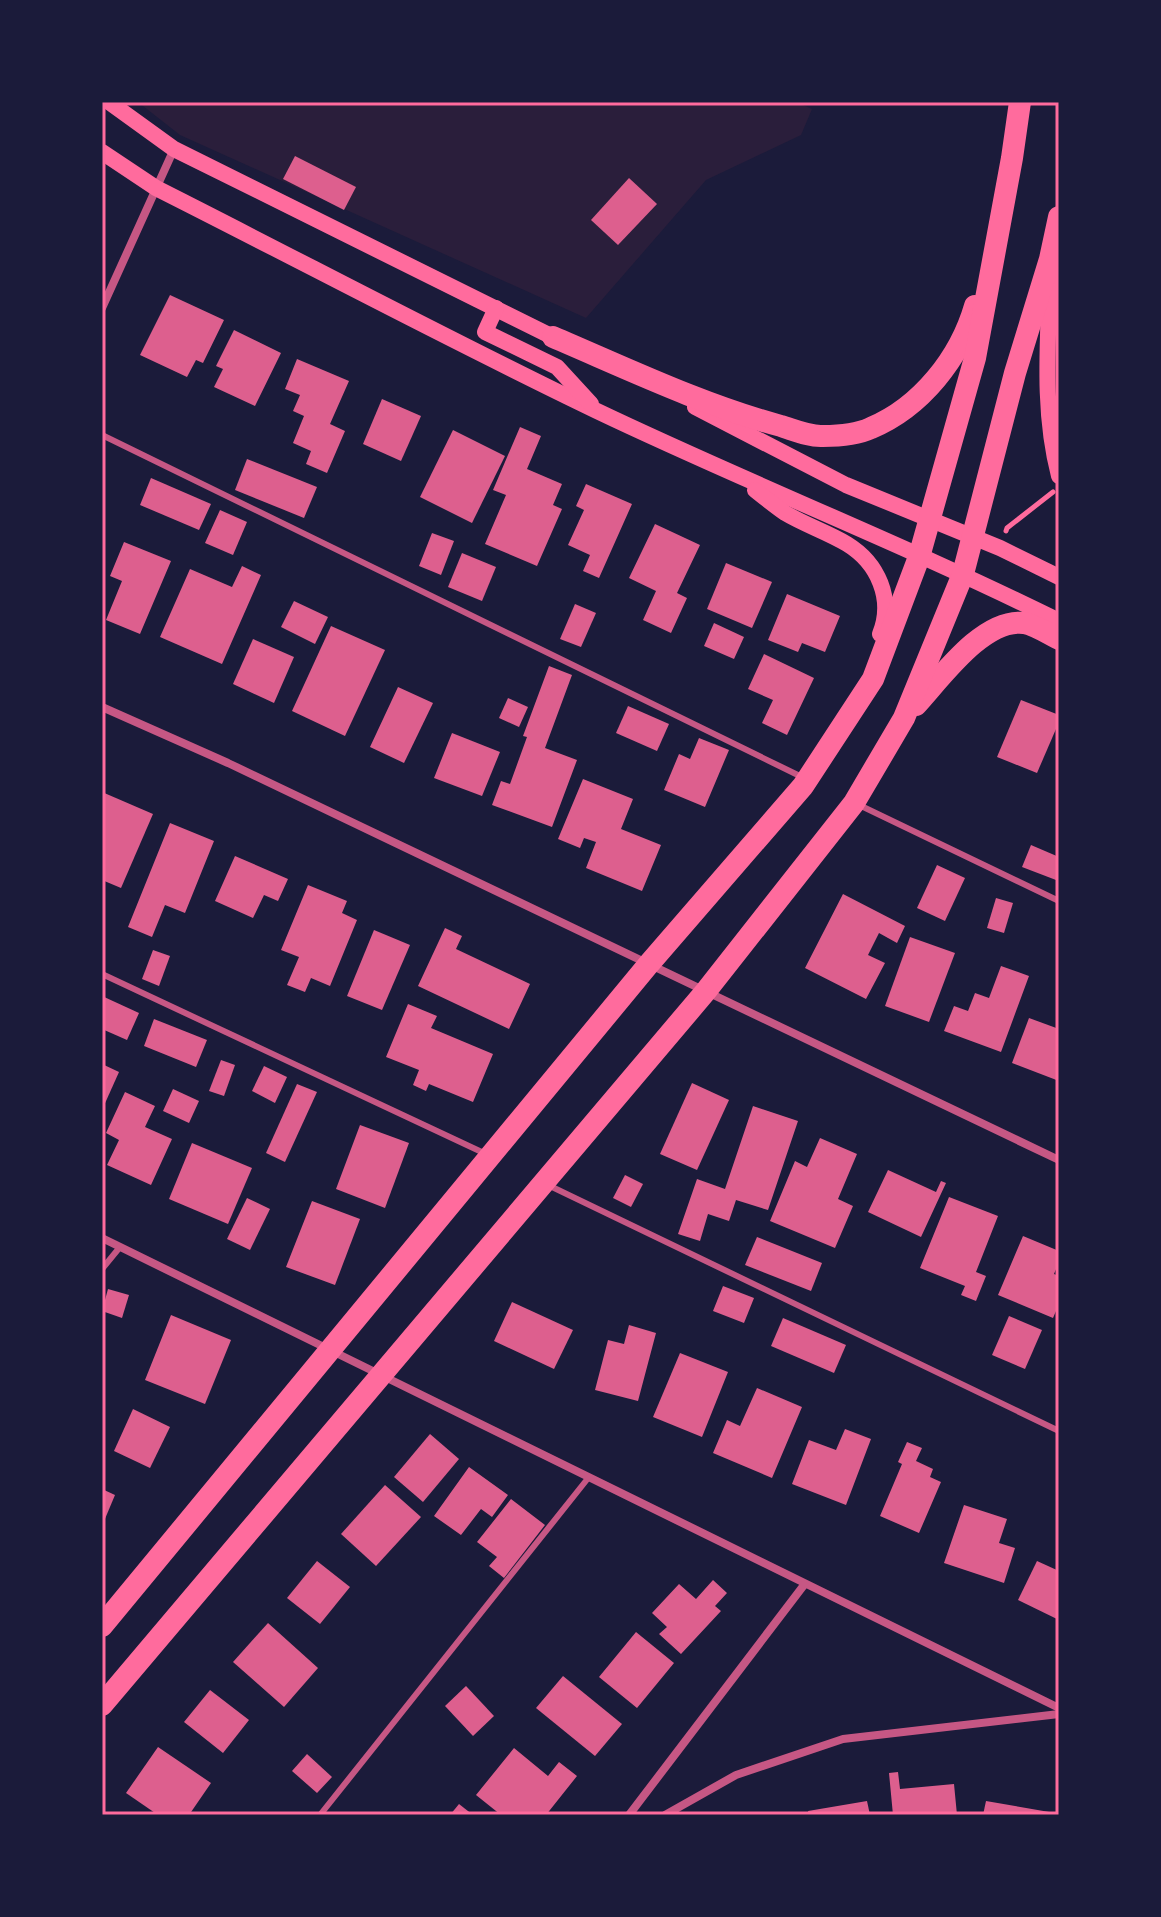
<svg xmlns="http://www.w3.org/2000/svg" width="1161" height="1917" font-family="Montserrat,sans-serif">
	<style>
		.green { fill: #2a1e3b }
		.building { fill: #dd5f8e }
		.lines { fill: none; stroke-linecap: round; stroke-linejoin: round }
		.path { stroke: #ff6b9d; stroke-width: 5 }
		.service { stroke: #c65784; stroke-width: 6 }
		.minor { stroke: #c65784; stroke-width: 8 }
		.secondary { stroke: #ff6b9d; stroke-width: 16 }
		.trunk { stroke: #ff6b9d; stroke-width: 22 }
		.neatline { fill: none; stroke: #ff6b9d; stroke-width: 3 }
	</style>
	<rect width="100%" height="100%" fill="#1b1b3a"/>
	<path class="green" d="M138,102H796L812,109L801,135L706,180L586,318L180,135Z"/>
	<g class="building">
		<path d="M295,156L356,187L344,210L283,179Z"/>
		<path d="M629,178L657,204L618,245L591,220Z"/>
		<path d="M170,295L224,320L203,363L196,360L187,377L140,355Z"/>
		<path d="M234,330L281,353L255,406L214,387L223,369L216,366Z"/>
		<path d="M297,359L349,381L330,424L345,431L327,473L306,464L311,451L293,443L304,416L293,411L300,395L285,389Z"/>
		<path d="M382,399L421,416L401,461L363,444Z"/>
		<path d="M520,427L541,436L527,469L562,484L553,505L562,509L537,566L485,544L506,495L493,490Z"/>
		<path d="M453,430L505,456L472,523L420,497Z"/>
		<path d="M247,459L317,487L304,518L235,490Z"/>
		<path d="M151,478L211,504L199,530L140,505Z"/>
		<path d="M586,484L632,504L599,578L583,571L590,555L568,545L584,510L576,506Z"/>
		<path d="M220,510L247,522L233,555L205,543Z"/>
		<path d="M655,524L700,545L677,593L687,598L671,633L643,620L656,591L629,578Z"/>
		<path d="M432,533L454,541L441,575L419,566Z"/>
		<path d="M124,542L171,561L140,634L106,620L122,581L110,576Z"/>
		<path d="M462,553L496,567L482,601L448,587Z"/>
		<path d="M726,563L772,582L752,628L707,609Z"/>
		<path d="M242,566L261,575L222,664L160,637L190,569L232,587Z"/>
		<path d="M787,594L840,616L825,652L802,643L798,652L768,640Z"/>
		<path d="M294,601L328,617L315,644L281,627Z"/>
		<path d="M575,604L596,613L581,647L560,639Z"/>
		<path d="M714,623L744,637L734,659L704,646Z"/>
		<path d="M331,626L385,650L345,736L292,711Z"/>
		<path d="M253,639L294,657L274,703L233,684Z"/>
		<path d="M764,654L814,678L787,735L762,723L773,700L748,689Z"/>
		<path d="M549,666L572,675L545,748L577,760L552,827L492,805L501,781L510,784L527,737L523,736Z"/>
		<path d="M398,687L433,703L404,763L370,747Z"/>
		<path d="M508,698L528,707L519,727L499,718Z"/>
		<path d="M1021,700L1059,715V722L1037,773L997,757Z"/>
		<path d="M628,706L669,724L657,751L616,733Z"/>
		<path d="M452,733L500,752L482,796L434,778Z"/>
		<path d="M699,738L729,750L705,807L664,790L679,754L690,759Z"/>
		<path d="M583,779L633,799L621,829L661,845L642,891L586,868L596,842L584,838L580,848L558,839Z"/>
		<path d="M102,792L153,814L121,888L102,880Z"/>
		<path d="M170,823L214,841L185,913L165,905L152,937L128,927Z"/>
		<path d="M1031,845L1059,857V872L1056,880L1022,867Z"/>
		<path d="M235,856L288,879L278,901L264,895L253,918L215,901Z"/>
		<path d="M937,865L965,878L945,921L917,908Z"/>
		<path d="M308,885L347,901L342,913L357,920L330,986L311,978L305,992L287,985L299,957L281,950Z"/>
		<path d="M843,894L905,926L897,943L879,933L868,955L885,963L866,999L805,968Z"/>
		<path d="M996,898L1013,903L1004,933L987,928Z"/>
		<path d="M445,928L462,936L456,949L530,984L509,1029L418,986Z"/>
		<path d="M374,930L410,945L382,1010L347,996Z"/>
		<path d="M910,937L955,953L929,1022L885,1006Z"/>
		<path d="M153,950L170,956L159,986L142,979Z"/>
		<path d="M1001,966L1029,976L1001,1052L944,1031L954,1006L968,1011L975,993L989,998Z"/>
		<path d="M102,996L139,1013L127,1040L102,1029Z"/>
		<path d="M408,1004L437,1016L431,1028L493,1054L473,1102L429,1084L426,1091L413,1085L419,1070L386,1057Z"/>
		<path d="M1029,1018L1059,1029V1081L1012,1063Z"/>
		<path d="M154,1019L207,1040L196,1067L144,1046Z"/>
		<path d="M221,1060L235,1065L224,1096L209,1091Z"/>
		<path d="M102,1064L119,1072L102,1110Z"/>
		<path d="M264,1066L287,1077L275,1103L252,1091Z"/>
		<path d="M692,1083L729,1100L697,1170L660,1154Z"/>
		<path d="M297,1084L317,1092L285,1162L266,1153Z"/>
		<path d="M173,1089L199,1101L189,1123L163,1111Z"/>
		<path d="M125,1092L155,1106L145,1127L172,1139L151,1185L107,1165L119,1140L106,1133Z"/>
		<path d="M753,1106L798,1121L768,1210L736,1200L729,1221L708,1214L700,1241L678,1234L697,1179L725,1189Z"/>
		<path d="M360,1125L409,1143L385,1208L336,1189Z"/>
		<path d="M820,1138L857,1154L838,1199L853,1206L835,1248L770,1221L795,1161L807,1167Z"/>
		<path d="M192,1143L252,1168L228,1224L169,1199Z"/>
		<path d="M888,1170L936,1192L941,1181L946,1183L921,1237L868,1212Z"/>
		<path d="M625,1175L643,1184L631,1207L613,1198Z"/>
		<path d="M949,1197L998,1216L976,1272L986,1276L976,1301L961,1295L965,1286L920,1268Z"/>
		<path d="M247,1198L270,1209L250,1250L227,1239Z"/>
		<path d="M312,1201L360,1219L335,1285L286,1267Z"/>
		<path d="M1023,1236L1059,1251V1262L1054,1274L1059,1276V1304L1053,1318L998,1295Z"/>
		<path d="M757,1237L822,1263L811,1291L745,1265Z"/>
		<path d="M723,1286L754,1298L744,1323L713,1311Z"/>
		<path d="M108,1289L129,1295L122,1318L102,1311Z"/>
		<path d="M512,1302L573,1330L554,1369L494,1341Z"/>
		<path d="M171,1315L231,1340L205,1404L145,1380Z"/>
		<path d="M1009,1316L1042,1330L1025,1369L992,1355Z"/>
		<path d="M783,1318L846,1345L834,1373L771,1346Z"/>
		<path d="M629,1325L656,1333L638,1401L595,1390L608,1340L624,1344Z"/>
		<path d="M680,1353L728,1372L702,1437L653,1417Z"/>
		<path d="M757,1388L802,1407L772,1478L713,1453L727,1420L740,1426Z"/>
		<path d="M133,1409L170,1427L150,1468L114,1451Z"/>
		<path d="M845,1429L871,1439L846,1505L792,1484L809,1440L836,1450Z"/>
		<path d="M430,1434L459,1459L423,1502L394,1477Z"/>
		<path d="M907,1442L922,1448L916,1461L933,1469L930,1477L941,1482L919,1533L880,1516L902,1464L898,1462Z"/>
		<path d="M469,1467L508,1495L492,1517L481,1509L461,1535L434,1516Z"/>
		<path d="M385,1485L421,1517L376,1566L341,1534Z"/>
		<path d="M102,1489L115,1495L102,1526Z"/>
		<path d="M511,1499L545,1525L504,1578L489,1566L497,1557L477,1542Z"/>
		<path d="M964,1505L1007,1519L999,1543L1015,1548L1004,1583L944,1563Z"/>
		<path d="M317,1561L350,1587L320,1624L287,1598Z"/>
		<path d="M1037,1561L1059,1571V1620L1018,1600Z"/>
		<path d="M713,1580L727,1593L715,1606L721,1611L681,1654L659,1634L667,1627L652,1613L679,1584L696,1599Z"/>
		<path d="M268,1623L318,1668L284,1707L233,1662Z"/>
		<path d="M636,1632L674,1663L637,1708L599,1677Z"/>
		<path d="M563,1676L622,1724L595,1756L536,1708Z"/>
		<path d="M466,1686L494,1716L473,1736L445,1706Z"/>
		<path d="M210,1690L249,1720L223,1753L184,1722Z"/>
		<path d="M158,1747L211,1783L189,1815H158L126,1793Z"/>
		<path d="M514,1748L548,1776L559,1762L577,1776L546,1815H501L476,1795Z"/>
		<path d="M307,1754L332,1777L317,1793L292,1771Z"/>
		<path d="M898,1772L900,1789L954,1784L957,1815H893L889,1773Z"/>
		<path d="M867,1801L870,1815H809L808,1811Z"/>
		<path d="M986,1801L1055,1813L1054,1815H983Z"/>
		<path d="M459,1804L473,1815H450Z"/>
	</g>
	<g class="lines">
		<path class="path" d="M1006,531L1007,528L1053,492"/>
		<g class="service">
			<path d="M102,435L804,778"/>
			<path d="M857,804L1059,901"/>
			<path d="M102,974L486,1154"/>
			<path d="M550,1186L1059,1431"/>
			<path d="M102,1269L120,1247"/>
			<path d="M320,1815L589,1477"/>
		</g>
		<g class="minor">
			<path d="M102,308L174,149"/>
			<path d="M102,707L228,763L1059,1160"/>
			<path d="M102,1238L1059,1708"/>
			<path d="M629,1815L804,1585"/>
			<path d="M665,1815L736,1775L843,1739L1059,1714"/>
		</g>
		<g class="secondary">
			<path d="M109,102L174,149L563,342"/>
			<path d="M102,152L156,188C303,262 449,340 597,411C750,484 908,546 1059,621"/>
			<path d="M1050,277C1048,344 1042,411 1059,476"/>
			<path d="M496,308L485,332L557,367L591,404"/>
			<path d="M695,407L846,485L1000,548L1059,577"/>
			<path d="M755,490C765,498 775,506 785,513C805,525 827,532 847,544C878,563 894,599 880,634"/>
		</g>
		<g class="trunk">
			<path d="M553,337C628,369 703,405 781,426C794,430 810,437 823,436C837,436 858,434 871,428C921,407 960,358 975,306"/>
			<path d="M916,705C941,678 983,618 1024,623C1035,625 1049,634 1059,639"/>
			<path d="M102,1626L648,965L803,786L873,679L919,557L975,358L1012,158L1020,102"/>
			<path d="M102,1705L706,991L854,803L904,718L963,574L1015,373L1050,259L1059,217"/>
		</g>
	</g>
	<rect width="1161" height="1917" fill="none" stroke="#1b1b3a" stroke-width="208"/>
	<rect x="104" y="104" width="953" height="1709" class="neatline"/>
</svg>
